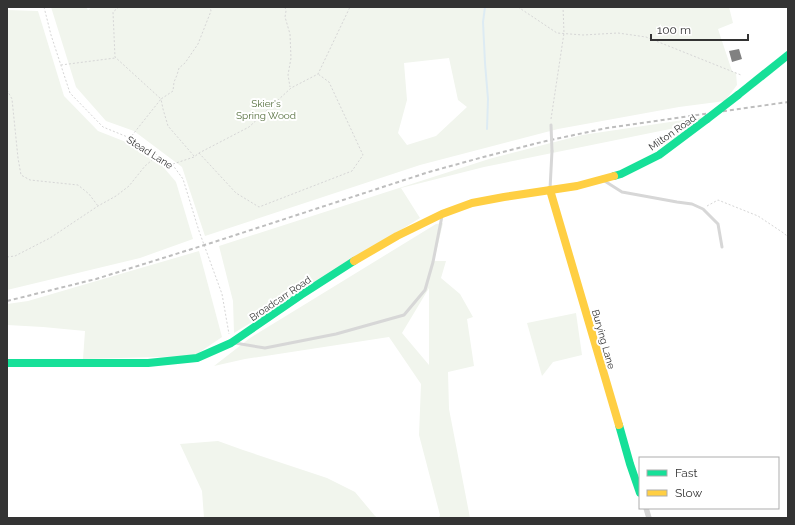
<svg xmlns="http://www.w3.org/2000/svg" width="795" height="525" font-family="Raleway,sans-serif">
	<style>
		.green { fill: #f1f5ed; fill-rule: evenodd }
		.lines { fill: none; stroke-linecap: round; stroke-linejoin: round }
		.stream { stroke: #ddebf3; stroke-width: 2 }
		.building { fill: #818181 }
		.path { stroke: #d6d6d6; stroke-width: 1; stroke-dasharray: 2 2; stroke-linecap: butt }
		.lane { stroke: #d7d7d7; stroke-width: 3 }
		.street { stroke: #d7d7d7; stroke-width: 5.5 }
		.fast { stroke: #16e098; stroke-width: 8 }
		.slow { stroke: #ffcf43; stroke-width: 8 }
		.rail { stroke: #bebebe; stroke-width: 2; stroke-dasharray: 4 3; stroke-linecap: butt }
		.lane-bridge { stroke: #d7d7d7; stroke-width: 3 }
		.fast-bridge { stroke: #16e098; stroke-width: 8 }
		.labels { text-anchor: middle; stroke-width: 4; stroke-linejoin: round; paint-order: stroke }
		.park-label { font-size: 10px; fill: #56703f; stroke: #fff }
		.street-label { font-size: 10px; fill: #333; stroke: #fff }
	</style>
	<rect width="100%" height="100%" fill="#fff"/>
	<g class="green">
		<path d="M51,7H86L88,10L92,7H729L733,23L718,29L732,71L736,73L737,85L725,101L679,107L558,129L420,165L205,236L182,167L134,131L106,121L76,87ZM449,58L458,100L467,107L436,136L407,145L398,133L407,100L404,63Z"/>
		<path d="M7,10L38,11L64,96L98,131L126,142L159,162L176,182L193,239L140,258L7,290Z"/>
		<path d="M704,117L663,146L680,127L484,167L401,188L420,218L234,333L233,301L219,246L489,159L582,135Z"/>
		<path d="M443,223L434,261H446L441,278L460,294L473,317L467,319L474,366L448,372L449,409L470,518H439L440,515L419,435L421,384L389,337L245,359L214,366L250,338L436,224ZM429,288V365L402,333Z"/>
		<path d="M199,251L222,337L194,356L83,359L85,331L43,327L7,325V304L28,301Z"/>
		<path d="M576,313L582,355L553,362L542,376L527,323Z"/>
		<path d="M218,441L243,450L327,478L355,492L375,516L378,518H204L202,491L180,444Z"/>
	</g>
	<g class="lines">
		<path class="stream" d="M485,7L483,22L485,63L488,99L487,129"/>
	</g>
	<path class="building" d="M739,49L742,59L732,62L729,51Z"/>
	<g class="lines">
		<g class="path">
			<path d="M44,7L51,35L70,93L103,127L130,138L172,164L183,179L199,231L222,294L229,334"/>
			<path d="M119,7L113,12L115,57L161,99L130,138"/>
			<path d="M285,7L286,11L285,17L290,34L291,58L288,75L290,87"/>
			<path d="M518,7L557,33L583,35L618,33L646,37L741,75"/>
			<path d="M61,65L115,58"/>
			<path d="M7,90L12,99L18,158L21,175L30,180L78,185L89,194L98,206"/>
			<path d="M551,119L564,33L563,7"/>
			<path d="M199,153L236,193L259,207L352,171L363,155L329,82L318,74"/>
			<path d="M194,156L168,126L163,109L161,99L173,91L174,82L177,75L179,68L185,63L198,44L211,11L210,7"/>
			<path d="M173,164L194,157L199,153L249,127L291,88L318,74L350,7"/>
			<path d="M707,206L718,200L758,216L785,234L788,238"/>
			<path d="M7,257L15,256L50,238L98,206L116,196L129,186L145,166L157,156"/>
		</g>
		<g class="lane">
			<path d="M603,180L622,192L677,202L692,204L703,209L718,224L722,247"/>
			<path d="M550,189L552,151"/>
			<path d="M235,343L265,348L336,334L404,315L425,290L433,262L442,216"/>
		</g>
		<path class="street" d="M646,508L649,518"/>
		<g class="fast">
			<path d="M738,95L788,55"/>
			<path d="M614,176L621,174L659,155L707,119"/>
			<path d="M7,363H148L197,358L231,343L301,295L354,261"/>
			<path d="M619,425L630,464L640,493"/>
		</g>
		<g class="slow">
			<path d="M550,190L619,425"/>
			<path d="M354,261L397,236L442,214L472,203L504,197L577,186L614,176"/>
		</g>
		<path class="rail" d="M7,301L96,279L211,243L429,172L487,156L546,141L607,128L788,102"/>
		<path class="lane-bridge" d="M551,125L552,151"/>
		<path class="fast-bridge" d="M707,119L738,95"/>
	</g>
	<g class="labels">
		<g class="park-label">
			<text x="266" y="107">Skier's<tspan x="266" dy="12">Spring Wood</tspan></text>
		</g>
		<g class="street-label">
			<text transform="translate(672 132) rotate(-35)" y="4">Milton Road</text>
			<text transform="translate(150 152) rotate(32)" y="4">Stead Lane</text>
			<text transform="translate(280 298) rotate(-34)" y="4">Broadcarr Road</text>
			<text transform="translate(604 339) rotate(74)" y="4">Burying Lane</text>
		</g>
	</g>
	<rect width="795" height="525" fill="none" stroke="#333333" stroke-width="16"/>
	<rect x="639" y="457" width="140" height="52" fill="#ffffff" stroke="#adadad"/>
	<rect x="647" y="470" width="20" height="6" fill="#16e098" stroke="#adadad"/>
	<text x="675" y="477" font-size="12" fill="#333333">Fast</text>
	<rect x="647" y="490" width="20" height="6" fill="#ffcf43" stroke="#adadad"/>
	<text x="675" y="497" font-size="12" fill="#333333">Slow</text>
	<path d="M651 34v6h97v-6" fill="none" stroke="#333333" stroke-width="2"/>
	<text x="657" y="34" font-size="12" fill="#333333" stroke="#ffffff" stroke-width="3" paint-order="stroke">100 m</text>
</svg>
